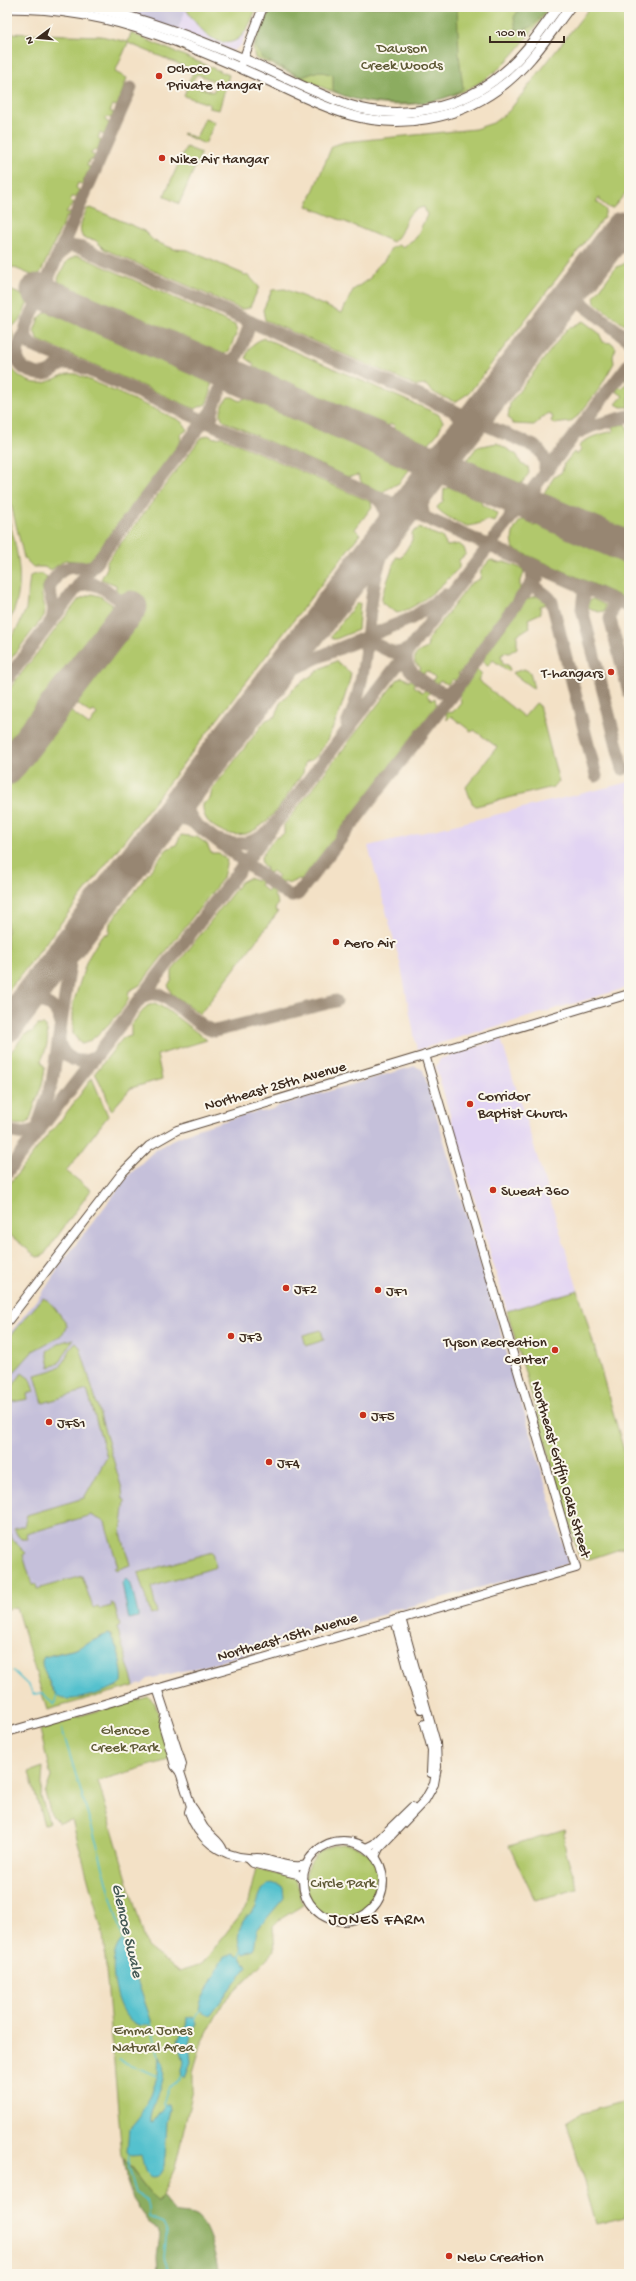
<svg xmlns="http://www.w3.org/2000/svg" width="636" height="2281" font-family="'Gochi Hand',sans-serif">
	<style>
		.built { fill: #e2d4f3 }
		.industrial { fill: #c5c0da }
		.green { fill: #b1c86c; stroke: #767945; fill-rule: evenodd }
		.forest { fill: #8cac60; stroke: #646b3f }
		.water { fill: #54c1ce; stroke: #487676 }
		.lines { fill: none; stroke-linecap: round; stroke-linejoin: round }
		.stream { stroke: #54c1ce; stroke-width: 1.5 }
		.taxiway { stroke: #978672; stroke-width: 13 }
		.runway { stroke: #978672; stroke-width: 33 }
		.secondary-casing { stroke: #574537; stroke-width: 10 }
		.primary-casing { stroke: #574537; stroke-width: 11 }
		.secondary { stroke: #fff; stroke-width: 8 }
		.primary { stroke: #fff; stroke-width: 9 }
		.poi-dot { fill: #c8321e; stroke: #fbf7ec; stroke-width: 1.5 }
		.labels { text-anchor: middle; stroke-width: 4; stroke-linejoin: round; paint-order: stroke }
		.park-label { font-size: 15px; fill: #5e5935; stroke: #fbf7ec }
		.poi-label { font-size: 15px; fill: #3b2a1e; stroke: #fbf7ec; text-anchor: start }
		.street-label { font-size: 15px; fill: #3b2a1e; stroke: #fbf7ec }
		.neighbourhood-label { font-size: 16px; letter-spacing: 1px; fill: #3b2a1e; stroke: #fbf7ec }
		.water-label { font-size: 16px; font-style: italic; fill: #425753; stroke: #fbf7ec }
	</style>
	<rect width="100%" height="100%" fill="#fbf7ec"/>
	<filter id="ink" filterUnits="userSpaceOnUse"><feTurbulence type="fractalNoise" baseFrequency=".025" numOctaves="2"/><feDisplacementMap in="SourceGraphic" scale="8" xChannelSelector="R" yChannelSelector="G"/><feConvolveMatrix kernelMatrix="1 2 1 2 8 2 1 2 1" color-interpolation-filters="sRGB"/></filter>
	<filter id="wash" filterUnits="userSpaceOnUse"><feTurbulence type="fractalNoise" baseFrequency=".012" numOctaves="4" result="noise"/><feDisplacementMap in="SourceGraphic" scale="16" xChannelSelector="R" yChannelSelector="G"/><feGaussianBlur stdDeviation="0.9" result="paint"/><feColorMatrix in="noise" values="0 0 0 0 0 0 0 0 0 0 0 0 0 0 0 0 0 1.4 0 .05"/><feComposite in="paint" operator="in"/></filter>
	<g filter="url(#wash)">
		<rect width="100%" height="100%" fill="#f3e1c6"/>
		<g class="built">
			<path d="M108,7H257L241,45L233,51Z"/>
			<path d="M629,782V987L417,1050L400,962L368,846Z"/>
			<path d="M501,1039L578,1290L507,1311L436,1067L440,1059Z"/>
		</g>
		<g class="industrial">
			<path d="M108,7H187L178,29Z"/>
			<path d="M415,1066L423,1070L568,1560L567,1564L404,1608L400,1607L389,1610L385,1614L209,1665L148,1679L142,1684L47,1710L7,1575V1337L52,1280L57,1269L129,1175L154,1151L170,1141L197,1129L258,1111L262,1112L276,1108L278,1106Z"/>
		</g>
		<g class="green">
			<path d="M187,7H257C253,17 247,33 238,39C217,53 195,24 186,9Z"/>
			<path d="M266,7H551C535,26 521,48 503,65C465,100 409,113 359,100C323,91 290,71 255,58L253,48Z"/>
			<path d="M590,7H629V189L613,208H609L600,201V198L596,201L606,210L604,217L469,393L455,402C444,397 433,395 426,385L417,386L265,320L263,310L272,290L285,289L342,313L353,290L370,278L376,267L384,261L391,248L398,245L402,247L416,238L427,215L424,207C400,212 408,230 393,242L307,206L332,146L344,142L475,129L493,123L509,111Z"/>
			<path d="M7,33L101,36L128,42L131,33L229,75L219,110L209,108V104L184,96L188,84L213,92L218,83L197,74L191,83H188L193,73L185,69L186,67L128,43L115,72L127,78L117,106L113,105L110,111L114,113L111,118L107,117L105,120L109,123L104,135L100,133L98,138L101,140L97,151L93,150L91,154L95,156L92,160H89L87,166L90,167L82,184L78,183L76,188L79,190L76,197H72L70,201L74,203L66,212L70,213L69,217H66L41,272L36,277L10,266L7,273Z"/>
			<path d="M205,118L215,122L205,144L182,134L183,133L196,138Z"/>
			<path d="M186,147L201,153L179,204L164,196Z"/>
			<path d="M91,208L143,230L154,241L174,249L188,250L250,277L259,287L250,307L245,309H241L104,249L95,240L83,238C77,228 83,219 87,209Z"/>
			<path d="M75,256H80L235,325L237,332L229,351L224,354L216,351H207L72,293L67,285L59,283L58,278L67,261Z"/>
			<path d="M629,259V324H623L595,303L594,297L616,267L622,265Z"/>
			<path d="M7,289L25,296L28,302L20,321L11,327L13,338L9,345H7Z"/>
			<path d="M47,311H51L56,316L63,314L197,372L201,379L208,380L211,383V392L206,404L195,409L38,340L34,331L39,318Z"/>
			<path d="M583,321L599,333L603,342L612,343L616,348L613,356L614,363L599,389L579,415L570,422L554,424L551,421L553,417L548,413L534,425L513,424L508,417L510,403L566,330Z"/>
			<path d="M264,338L438,414L443,421L438,433L429,443L420,442L393,430L395,425L390,424L388,427L391,429L390,431L381,428L382,423L378,422L376,425L344,412L345,408L341,405L338,409L306,395L307,392L303,389L300,393L268,378L270,374L265,372L262,376L252,371L254,364L246,358C249,346 253,343 264,338Z"/>
			<path d="M7,357C10,372 27,385 43,383C55,381 62,372 76,374L179,420L185,425L187,430L180,435L181,441L91,560L86,562L65,560L51,570L44,567H33L24,558L7,487Z"/>
			<path d="M629,373V410L628,407H621L616,404L623,396L616,391L619,387L623,388L627,382L625,379Z"/>
			<path d="M250,395L253,397L252,400L255,403L259,400L291,413L290,417L293,419L296,416L329,430L327,433L331,436L334,432L366,446L365,450L370,452L372,449L377,451L376,453L407,467L409,470L399,483L382,492L362,483L358,475L349,477L343,475L224,421C217,414 223,404 228,397H233L240,401Z"/>
			<path d="M625,424L629,431V536L557,504L553,498L547,497L544,493L554,477L562,472L564,464L574,452L577,455L581,450L579,446C588,436 602,434 614,431L613,426Z"/>
			<path d="M208,435L214,438L222,437L371,502L372,507L355,529L360,534L7,993V786L66,708L89,725L97,714L94,711L90,713L72,700L141,611L116,591V585L101,579L107,568L106,563L201,438Z"/>
			<path d="M497,443L517,455L521,464L528,467L529,473L522,483L506,482L470,466L467,460L477,447Z"/>
			<path d="M450,487L483,500L481,504L498,514L495,522L487,520C482,523 475,525 469,526C463,526 438,513 437,507L443,501L444,489Z"/>
			<path d="M7,512C17,550 29,588 7,625Z"/>
			<path d="M527,519L533,526L542,524L629,561V600L514,549C510,538 513,529 520,521Z"/>
			<path d="M419,528L442,537L447,546L459,544L464,548L466,554L459,560V568C443,584 419,608 397,613L382,603V596L396,557L401,558L412,540V533Z"/>
			<path d="M490,560L498,563L505,562L523,569L524,574L520,580V592L485,638L464,672L461,671L458,673L460,677L456,682L453,679L448,684L440,681L437,684L433,681L435,677L427,671L423,673L419,670L421,668L415,663C413,652 420,652 427,648L429,638L471,583L480,579L481,570Z"/>
			<path d="M35,574H42L47,578C35,597 48,600 44,616L7,664V643L18,627L26,609L30,576Z"/>
			<path d="M92,594L100,596L114,606L106,614L107,621L7,751V692L79,599Z"/>
			<path d="M536,596L545,599L548,604L540,606L541,613L528,619L530,627L517,635V648L509,653L503,652L504,654L501,655L503,664L508,665L510,670L508,671L493,660L488,666L486,665L483,659L526,599Z"/>
			<path d="M593,599L605,605V611L598,612L588,607V601Z"/>
			<path d="M360,603L358,630L336,639H332L331,636L356,604Z"/>
			<path d="M336,661L351,673C348,692 328,749 313,759C311,761 308,760 305,762L303,773C283,800 258,852 218,829C208,824 202,816 203,804L210,799L212,790L266,720L276,716L280,703L295,687L322,668Z"/>
			<path d="M524,669L530,672L534,689L512,673Z"/>
			<path d="M476,671H479L482,674L478,680L524,717L536,703L539,705L559,782L553,787L476,806L472,803L466,787L497,747L474,730L472,732L451,716L447,720L446,713L453,712L461,702C457,691 469,680 476,671Z"/>
			<path d="M402,677L410,681L412,679L416,682L414,686L422,692L426,690L430,693L427,696L432,700L435,698L437,709L303,880L299,879L290,883L284,881L282,884L277,879L279,876L273,871L269,873L265,870L266,868L262,864L261,857L275,838L284,834V825L397,680Z"/>
			<path d="M181,835L197,837L207,844L211,853H219L227,860L223,878L140,985L129,991C128,994 129,997 128,1000C124,1010 91,1045 81,1044L73,1034V1004L87,960L101,936L109,933L110,923L167,849L176,845Z"/>
			<path d="M249,878L256,881L258,879L262,882L260,885L267,891L270,888L275,892L274,895L278,903L275,910L278,912L200,1014L171,993L168,985L172,980V971L241,882Z"/>
			<path d="M155,1003L167,1010L207,1040L157,1055L162,1079L131,1088L111,1111L105,1092L95,1073L123,1038L131,1036V1025L147,1006Z"/>
			<path d="M38,1025H44C52,1036 45,1052 41,1061L45,1068L43,1081L29,1122C22,1126 14,1125 7,1121V1057L24,1035L32,1032Z"/>
			<path d="M92,1078L108,1116L66,1171L91,1190L43,1256L37,1257L10,1235L7,1236V1187L50,1132C56,1128 85,1088 92,1078Z"/>
			<path d="M578,1290L629,1468V1546L587,1560L581,1558L578,1553L507,1311Z"/>
			<path d="M43,1298L49,1301L65,1321L67,1326L66,1330L60,1336L33,1351L7,1380V1339Z"/>
			<path d="M321,1330L324,1340L306,1346L303,1335Z"/>
			<path d="M73,1339L61,1361L50,1368L47,1351L62,1342Z"/>
			<path d="M76,1343L80,1347L122,1489L123,1499L125,1500L121,1533L130,1565L116,1570L114,1568L118,1567L105,1522L91,1515L26,1534L27,1539H21L18,1536L14,1529L24,1526L27,1515L84,1498L107,1457L87,1390L43,1403L35,1375C46,1372 60,1370 66,1359C69,1352 70,1348 76,1343Z"/>
			<path d="M22,1373L30,1379L34,1392L27,1394L28,1399L7,1403V1394Z"/>
			<path d="M7,1528L12,1539L26,1553L23,1555L32,1585L36,1584L37,1589L82,1576L93,1608L98,1606L100,1609L112,1606L111,1603L114,1604L120,1625L117,1627L134,1686L47,1710L16,1607L7,1609ZM107,1634L111,1635L118,1686L82,1698H61L50,1686L42,1660L51,1655L76,1649Z"/>
			<path d="M212,1552L216,1567L151,1587L157,1613L151,1615L138,1573Z"/>
			<path d="M148,1697L155,1703L172,1759L98,1781L147,1947L178,1971L202,1964L247,1906L256,1869L296,1879L303,1905L279,1920L273,1926L275,1950L223,2003L201,2045L193,2072V2090L175,2168L158,2204L122,2156L103,1934L72,1820L59,1823L51,1815L45,1793L51,1777L40,1730L51,1727L50,1724Z"/>
			<path d="M43,1767L41,1797L49,1822L44,1825L29,1772Z"/>
			<path d="M565,1829C560,1844 574,1874 578,1889L535,1900L509,1846Z"/>
			<circle cx="343" cy="1882" r="38"/>
			<path d="M629,2100V2213L625,2214V2217L596,2224L567,2122L580,2114Z"/>
		</g>
		<g class="forest">
			<path d="M271,7H457L459,55L463,88C440,110 358,108 333,90V75L319,71L302,77L262,58L255,46Z"/>
			<path d="M521,7H548C538,20 533,31 516,30L514,17Z"/>
			<path d="M123,2159L158,2203L162,2196L175,2212C181,2214 187,2213 193,2215C209,2220 216,2260 219,2274H158L157,2256L160,2235L158,2229L148,2222L133,2199L127,2182Z"/>
		</g>
		<g class="water">
			<path d="M126,1579L131,1584L138,1614V1617L129,1619L128,1615L122,1583Z"/>
			<path d="M107,1634C117,1637 124,1673 122,1683C112,1690 67,1706 57,1696C52,1690 49,1682 46,1674C43,1669 40,1662 44,1657L76,1649Z"/>
			<path d="M272,1883L283,1887L284,1898L257,1930L254,1950L244,1953C235,1944 238,1929 244,1920C247,1915 252,1913 255,1908C260,1898 259,1887 272,1883Z"/>
			<path d="M123,1940L151,2020V2024C117,2039 102,1952 123,1940Z"/>
			<path d="M233,1953L240,1956L247,1967L211,2014L207,2015L199,2009L201,2001L223,1958Z"/>
			<path d="M193,2016L196,2023L189,2042L191,2062L185,2077L181,2075L184,2062L178,2039L186,2027L187,2017Z"/>
			<path d="M159,2056C174,2080 148,2102 150,2123L153,2122L166,2105H169L170,2110L167,2122L165,2157L164,2166L158,2176C143,2181 144,2164 141,2155L132,2156L127,2152L129,2129L139,2117L151,2094L158,2074Z"/>
		</g>
		<g class="lines">
			<g class="stream">
				<path d="M13,1671L29,1686L33,1694L43,1693L54,1705L57,1695"/>
				<path d="M62,1729L98,1848L123,1942"/>
				<path d="M239,1958L242,1950"/>
				<path d="M193,2020L201,2009"/>
				<path d="M151,2023L159,2058"/>
				<path d="M119,2060L157,2076"/>
				<path d="M165,2107L163,2103L169,2087L177,2083L183,2075"/>
				<path d="M129,2155L128,2169L135,2193C147,2200 150,2202 149,2217L164,2223L167,2229L164,2258L170,2274"/>
			</g>
			<g class="taxiway">
				<path d="M131,88L49,276L47,294L35,307L26,327V338L31,345L629,607"/>
				<path d="M618,232L629,240"/>
				<path d="M58,255L69,246L82,248L534,446C544,453 548,464 543,475"/>
				<path d="M560,307L569,300L579,301L629,340"/>
				<path d="M26,329C19,344 9,362 29,371C34,373 38,375 44,374C55,372 58,361 71,364"/>
				<path d="M236,357L235,370L246,381"/>
				<path d="M211,366C235,386 212,394 212,416"/>
				<path d="M211,366C239,370 242,343 251,322"/>
				<path d="M453,410L462,421L460,436"/>
				<path d="M579,432L592,426L629,416"/>
				<path d="M536,485L533,491L534,500L546,512"/>
				<path d="M419,490L424,518"/>
				<path d="M500,492L507,498L512,506L510,518"/>
				<path d="M373,549C381,533 395,510 375,497"/>
				<path d="M538,577L533,582C537,592 548,593 552,602L596,776"/>
				<path d="M78,587C96,575 115,598 130,609"/>
				<path d="M581,587L584,592L582,609L623,769"/>
				<path d="M610,599L613,605L610,619L629,693"/>
				<path d="M52,621L54,609L49,590C50,585 52,582 55,578C69,559 78,573 96,564"/>
				<path d="M358,641C378,637 391,664 411,647"/>
				<path d="M408,650C406,656 405,661 408,666C412,675 437,693 447,693L457,687"/>
				<path d="M7,679L213,409"/>
				<path d="M272,681L314,659L412,618L445,595"/>
				<path d="M347,724C369,679 365,627 375,580C380,553 392,532 404,509"/>
				<path d="M186,793L188,812L196,825"/>
				<path d="M163,823L180,819L193,822L286,894L292,896L298,894L459,686L493,634L533,582L532,572L525,562"/>
				<path d="M219,840C235,847 251,844 265,834"/>
				<path d="M29,997C44,1002 58,1005 60,1023"/>
				<path d="M141,998C163,979 192,1028 215,1031L336,1001"/>
				<path d="M59,1040C62,1059 81,1067 96,1056"/>
				<path d="M39,1122L52,1083L74,938"/>
				<path d="M7,1131L25,1134L41,1127"/>
				<path d="M7,1172L629,364"/>
			</g>
			<g class="runway">
				<path d="M37,290L629,548"/>
				<path d="M7,769L131,607"/>
				<path d="M7,1026L621,228"/>
			</g>
		</g>
	</g>
	<g filter="url(#ink)">
		<g class="lines">
			<defs>
				<g id="secondary">
					<path d="M240,68L263,7"/>
					<path d="M7,1322L122,1173L149,1146L177,1130L629,994"/>
					<path d="M395,1620L412,1683L421,1709"/>
					<path d="M157,1688L182,1764L180,1772"/>
					<path d="M165,1717L163,1725L172,1755L175,1766L180,1772L191,1806C197,1812 199,1821 204,1828C210,1836 220,1841 223,1850"/>
					<path d="M425,1724L432,1750L431,1773"/>
					<path d="M7,1732L576,1568L425,1055"/>
					<path d="M191,1806L189,1812C198,1839 220,1856 248,1858C253,1859 258,1857 263,1859C277,1862 293,1869 306,1865"/>
					<circle cx="343" cy="1881" r="40"/>
					<path d="M366,1848L374,1844L412,1807"/>
					<path d="M375,1857L379,1848L425,1800L434,1784L437,1767L436,1743L401,1618"/>
					<path d="M249,1859L253,1863L297,1874L303,1879"/>
				</g>
				<g id="primary">
					<path d="M90,7C143,18 194,38 244,59C279,74 313,93 349,105C401,122 461,109 502,74C525,55 541,30 558,7"/>
					<path d="M7,8C57,8 108,17 155,34C194,47 232,64 269,81C295,93 322,107 350,115C400,129 455,120 498,89C528,68 548,36 570,7"/>
				</g>
			</defs>
			<use href="#secondary" class="secondary-casing"/>
			<use href="#primary" class="primary-casing"/>
			<use href="#secondary" class="secondary"/>
			<use href="#primary" class="primary"/>
		</g>
	</g>
	<g class="poi-dot">
		<circle cx="159" cy="76" r="4"/>
		<circle cx="162" cy="158" r="4"/>
		<circle cx="611" cy="672" r="4"/>
		<circle cx="336" cy="942" r="4"/>
		<circle cx="470" cy="1104" r="4"/>
		<circle cx="493" cy="1190" r="4"/>
		<circle cx="286" cy="1288" r="4"/>
		<circle cx="378" cy="1290" r="4"/>
		<circle cx="231" cy="1336" r="4"/>
		<circle cx="555" cy="1350" r="4"/>
		<circle cx="363" cy="1415" r="4"/>
		<circle cx="49" cy="1422" r="4"/>
		<circle cx="269" cy="1462" r="4"/>
		<circle cx="449" cy="2256" r="4"/>
	</g>
	<g class="labels">
		<g class="park-label">
			<text x="402" y="52">Dawson<tspan x="402" dy="17">Creek Woods</tspan></text>
			<text x="125" y="1734">Glencoe<tspan x="125" dy="17">Creek Park</tspan></text>
			<text x="343" y="1887">Circle Park</text>
			<text x="153" y="2034">Emma Jones<tspan x="153" dy="17">Natural Area</tspan></text>
		</g>
		<g class="poi-label">
			<text x="167" y="72">Ochoco<tspan x="167" dy="17">Private Hangar</tspan></text>
			<text x="170" y="163">Nike Air Hangar</text>
			<text x="603" y="677" text-anchor="end">T-hangars</text>
			<text x="344" y="947">Aero Air</text>
			<text x="478" y="1100">Corridor<tspan x="478" dy="17">Baptist Church</tspan></text>
			<text x="501" y="1195">Sweat 360</text>
			<text x="294" y="1293">JF2</text>
			<text x="386" y="1295">JF1</text>
			<text x="239" y="1341">JF3</text>
			<text x="547" y="1346" text-anchor="end">Tyson Recreation<tspan x="547" dy="17">Center</tspan></text>
			<text x="371" y="1420">JF5</text>
			<text x="57" y="1427">JFS1</text>
			<text x="277" y="1467">JF4</text>
			<text x="457" y="2261">New Creation</text>
		</g>
		<g class="street-label">
			<text transform="translate(275 1085) rotate(-16)" y="5">Northeast 25th Avenue</text>
			<text transform="translate(562 1469) rotate(74)" y="5">Northeast Griffin Oaks Street</text>
			<text transform="translate(287 1636) rotate(-16)" y="5">Northeast 15th Avenue</text>
		</g>
		<g class="neighbourhood-label">
			<text x="377" y="1924">JONES FARM</text>
		</g>
		<g class="water-label">
			<text transform="translate(129 1930) rotate(77)" y="6">Glencoe Swale</text>
		</g>
	</g>
	<rect width="636" height="2281" fill="none" stroke="#fbf7ec" stroke-width="24"/>
	<g transform="translate(38 38) rotate(254)" stroke="#fbf7ec" stroke-width="3" paint-order="stroke">
	<path d="M0-3L7 15L0 10L-7 15Z" fill="#3b2a1e"/>
	<text y="-6" font-size="11" font-weight="bold" text-anchor="middle" fill="#3b2a1e">N</text>
	</g>
	<path d="M490 36v6h74v-6" fill="none" stroke="#3b2a1e" stroke-width="2"/>
	<text x="496" y="36" font-size="12" fill="#3b2a1e" stroke="#fbf7ec" stroke-width="3" paint-order="stroke">100 m</text>
</svg>
